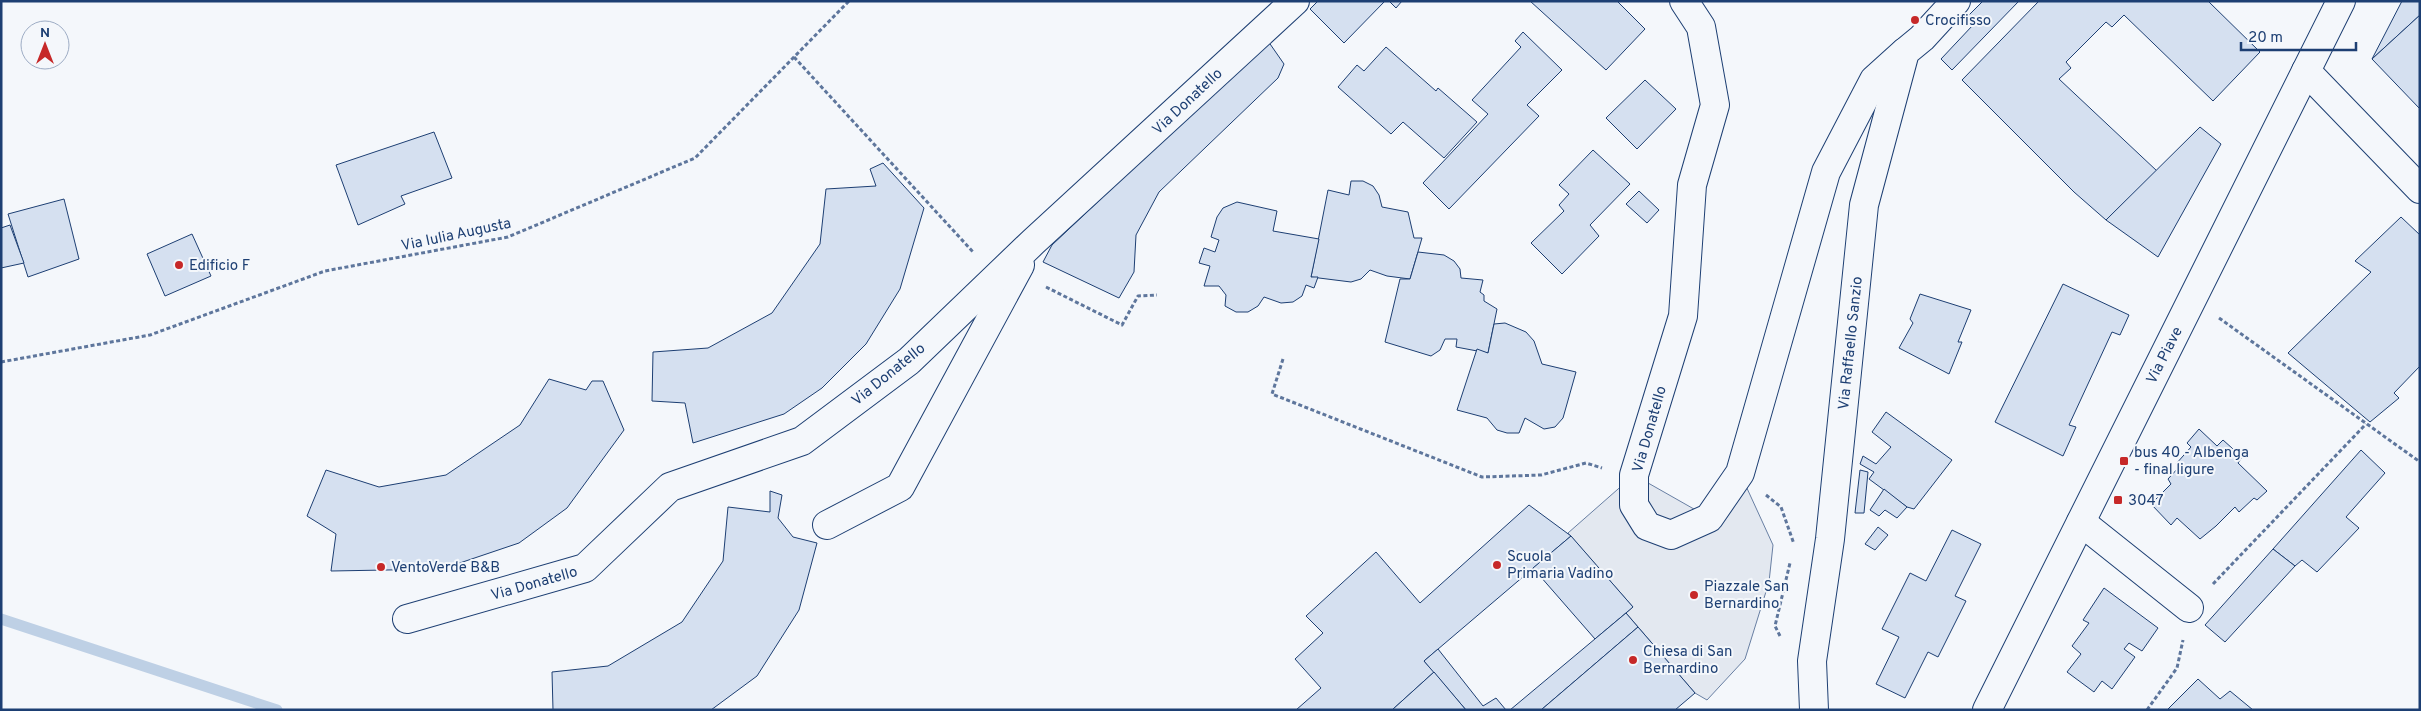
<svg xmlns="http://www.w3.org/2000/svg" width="2421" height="711" font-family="Overpass,sans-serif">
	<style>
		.parking { fill: #e3e8f0; stroke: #687fa3 }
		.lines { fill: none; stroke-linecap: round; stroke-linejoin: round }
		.stream { stroke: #bed0e5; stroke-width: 11 }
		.building { fill: #d5e0f0; stroke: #1d3f73 }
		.minor-casing { stroke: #1d3f73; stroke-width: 30 }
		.major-casing { stroke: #1d3f73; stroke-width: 30 }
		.path { stroke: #5e769c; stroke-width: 3; stroke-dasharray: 4 2.5; stroke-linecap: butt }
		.minor { stroke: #f4f7fb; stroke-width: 28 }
		.major { stroke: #f4f7fb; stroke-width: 28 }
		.poi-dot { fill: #c62828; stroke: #f4f7fb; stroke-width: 2 }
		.labels { text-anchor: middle; stroke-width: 4; stroke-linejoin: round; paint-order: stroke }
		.poi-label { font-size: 15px; fill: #1d3f73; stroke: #f4f7fb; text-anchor: start }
		.street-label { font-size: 15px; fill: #1d3f73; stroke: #f4f7fb }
	</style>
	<rect width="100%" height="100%" fill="#f4f7fb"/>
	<path class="parking" d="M1740,473L1773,545L1769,582L1745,659L1707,700L1695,693L1626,613L1633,607L1568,533L1634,475L1708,517Z"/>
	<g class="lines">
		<path class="stream" d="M1,619L277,710"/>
	</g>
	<g class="building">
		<path d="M1318,1H1385L1344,43L1310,9Z"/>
		<path d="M1389,1H1402L1396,8Z"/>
		<path d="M1530,1H1617L1645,29L1606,70Z"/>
		<path d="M1983,1H2019L1952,70L1941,59L1973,25L1966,18Z"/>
		<path d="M2039,1H2208L2260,52L2213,101L2124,15L2112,27L2106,22L2066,62L2071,68L2059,79L2157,171L2106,220L2074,192L1962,80Z"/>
		<path d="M2402,1H2420V15L2372,59Z"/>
		<path d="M2420,15V109L2372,59Z"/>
		<path d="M1523,32L1562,70L1527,105L1539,116L1449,209L1423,183L1488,114L1472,100L1521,47L1515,41Z"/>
		<path d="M1268,41L1284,64L1278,78L1159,192L1136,235L1134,272L1119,298L1043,262L1052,245Z"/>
		<path d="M1386,47L1436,91L1438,88L1477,122L1444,158L1403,122L1391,134L1338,87L1357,65L1364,71Z"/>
		<path d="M1645,80L1676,109L1637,149L1606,118Z"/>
		<path d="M2200,127L2221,144L2158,257L2106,220Z"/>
		<path d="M434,132L452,178L401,196L405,204L358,225L336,165Z"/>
		<path d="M1593,150L1630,184L1590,225L1599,236L1562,274L1531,243L1564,211L1559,205L1569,194L1559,185Z"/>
		<path d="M883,163L924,208L900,289L866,344L822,388L784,414L693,443L685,403L652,401L653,352L708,348L772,313L820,244L826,189L876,186L870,169Z"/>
		<path d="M1351,181H1363L1373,186L1379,195L1382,207L1408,212L1414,238H1422L1410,279L1387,276L1370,270L1361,279L1351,282L1311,277L1328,190L1349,195Z"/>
		<path d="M1639,191L1659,210L1647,223L1626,204Z"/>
		<path d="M64,199L79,259L28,277L8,214Z"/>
		<path d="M1237,202L1277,211L1273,231L1319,239L1311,277H1318L1314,288L1306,285L1302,296L1293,302L1281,303L1264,297L1258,306L1248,312H1236L1225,306L1226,295L1219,286H1204L1210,266L1199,263L1204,248L1215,252L1219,240L1211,237L1217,217L1223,208Z"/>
		<path d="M2401,217L2420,235V366L2394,393L2399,398L2370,422L2288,353L2371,272L2355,261Z"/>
		<path d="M10,225L24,263L1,268V228Z"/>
		<path d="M192,234L211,276L165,296L147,254Z"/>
		<path d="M1418,252L1444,255L1454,261L1460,269L1461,278L1483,280L1480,292L1484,295V301L1497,309L1488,353L1456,347L1457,339H1445L1440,350L1431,356L1385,342L1400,279H1410Z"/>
		<path d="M2063,284L2129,315L2120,335L2112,332L2069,425L2076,427L2063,456L1995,422Z"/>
		<path d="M1920,294L1971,310L1958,342H1962L1949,374L1899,348L1913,323L1910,319Z"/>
		<path d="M1505,323L1526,332L1534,341L1542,364L1576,372L1563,418L1555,427L1544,429L1525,418L1519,433H1507L1497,430L1487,418L1457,410L1477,349L1488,353L1494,324Z"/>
		<path d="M549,379L586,390L592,381H603L624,430L567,508L519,543L442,569L331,571L336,534L307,516L326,470L379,487L446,475L520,425Z"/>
		<path d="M1886,412L1952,460L1914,509L1907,507L1869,479L1874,472L1860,464L1863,456L1876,464L1891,447L1872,432Z"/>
		<path d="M2199,429L2217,446L2223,440L2242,457L2238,463L2267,491L2257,500L2254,498L2239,512L2235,507L2216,526L2200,539L2177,518L2171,525L2151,504L2171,484L2168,479L2180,466L2176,464L2191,447L2187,443Z"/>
		<path d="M2361,450L2385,473L2346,517L2359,528L2317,572L2302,560L2295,566L2273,549Z"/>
		<path d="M1860,470L1868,472L1864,513H1855Z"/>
		<path d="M1884,489L1907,507L1897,518L1885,510L1879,516L1870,510Z"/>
		<path d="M770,491L782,495L778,518L793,537L817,543L799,610L757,676L711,710H553L552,672L608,666L682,622L723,561L728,507L770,512Z"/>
		<path d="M1529,505L1571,536L1424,661L1434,672L1392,710H1296L1321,688L1295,659L1323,633L1306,616L1376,552L1420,603Z"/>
		<path d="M1878,527L1888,535L1875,550L1865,544Z"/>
		<path d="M1952,530L1981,544L1955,596L1966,601L1938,657L1928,652L1905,698L1876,684L1899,637L1882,629L1910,573L1926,581Z"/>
		<path d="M1571,536L1633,607L1595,639L1533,568Z"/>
		<path d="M2273,549L2295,566L2225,642L2205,625Z"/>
		<path d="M2104,588L2158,628L2142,651L2129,643L2124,649L2135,657L2112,689L2102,681L2094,692L2067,672L2081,654L2072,646L2089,623L2083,620Z"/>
		<path d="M1626,613L1638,627L1541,710H1510Z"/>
		<path d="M1638,627L1695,693L1675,710H1541Z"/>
		<path d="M1438,649L1483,706L1496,698L1506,710H1466L1424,661Z"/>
		<path d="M1434,672L1466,710H1392Z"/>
		<path d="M2198,679L2220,699L2230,691L2253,710H2167Z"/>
	</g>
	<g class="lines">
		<defs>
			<g id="minor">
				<path d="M1684,1L1701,27L1715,105L1692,185L1683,316L1634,475V505L1647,526L1671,535L1709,518L1740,473L1826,172L1874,80L1905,52"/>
				<path d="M2306,71L2420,189"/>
				<path d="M2081,522L2189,608"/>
				<path d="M827,525L900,487L1020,265"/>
				<path d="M407,619L585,568L670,487L802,441L909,361L1033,242L1295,1"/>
				<path d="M1814,710L1812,661L1830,539L1864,205L1905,52L1922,38L1956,1"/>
			</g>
			<path id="major" d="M1987,710L2341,1"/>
		</defs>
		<use href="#minor" class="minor-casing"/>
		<use href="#major" class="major-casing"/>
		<g class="path">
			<path d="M794,57L974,253"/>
			<path d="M1046,287L1122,325L1138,296L1157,295"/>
			<path d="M2219,318L2420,462"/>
			<path d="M1283,359L1272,394L1482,477L1541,475L1586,463L1602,468"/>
			<path d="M1,362L150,335L325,271L508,237L695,158L849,1"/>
			<path d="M1766,495L1781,507L1794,544"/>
			<path d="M2213,584L2366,424"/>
			<path d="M1780,636L1775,626L1790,563"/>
			<path d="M2147,710L2177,668L2183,640"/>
		</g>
		<use href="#minor" class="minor"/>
		<use href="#major" class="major"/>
	</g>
	<g class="poi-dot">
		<circle cx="1915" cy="20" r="5"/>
		<circle cx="179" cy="265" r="5"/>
		<rect x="2119" y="456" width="10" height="10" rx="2.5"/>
		<rect x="2113" y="495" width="10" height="10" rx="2.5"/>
		<circle cx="1497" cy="565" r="5"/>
		<circle cx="381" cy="567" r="5"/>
		<circle cx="1694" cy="595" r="5"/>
		<circle cx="1633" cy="660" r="5"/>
	</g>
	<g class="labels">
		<g class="poi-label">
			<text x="1925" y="25">Crocifisso</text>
			<text x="189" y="270">Edificio F</text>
			<text x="2134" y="457">bus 40 - Albenga<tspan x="2134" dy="17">- final ligure</tspan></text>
			<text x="2128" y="505">3047</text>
			<text x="1507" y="561">Scuola<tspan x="1507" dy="17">Primaria Vadino</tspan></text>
			<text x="391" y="572">VentoVerde B&amp;B</text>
			<text x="1704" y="591">Piazzale San<tspan x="1704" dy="17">Bernardino</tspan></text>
			<text x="1643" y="656">Chiesa di San<tspan x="1643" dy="17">Bernardino</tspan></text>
		</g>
		<g class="street-label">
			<text transform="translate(1187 101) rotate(-43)" y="5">Via Donatello</text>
			<text transform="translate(456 234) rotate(-12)" y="5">Via Iulia Augusta</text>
			<text transform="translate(1850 343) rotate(-84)" y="5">Via Raffaello Sanzio</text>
			<text transform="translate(2164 355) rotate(-63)" y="5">Via Piave</text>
			<text transform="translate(888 374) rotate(-39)" y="5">Via Donatello</text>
			<text transform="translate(1649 429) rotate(-74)" y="5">Via Donatello</text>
			<text transform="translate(534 583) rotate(-16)" y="5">Via Donatello</text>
		</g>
	</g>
	<rect width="2421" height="711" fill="none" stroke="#1d3f73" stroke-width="5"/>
	<g transform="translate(45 45)"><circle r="24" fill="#f4f7fb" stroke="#9eadc5"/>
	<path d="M0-4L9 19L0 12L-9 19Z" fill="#c62828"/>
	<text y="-8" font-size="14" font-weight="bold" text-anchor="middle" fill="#1d3f73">N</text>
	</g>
	<path d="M2241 42v8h115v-8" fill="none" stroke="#1d3f73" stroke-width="2.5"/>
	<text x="2248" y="42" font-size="15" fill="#1d3f73" stroke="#f4f7fb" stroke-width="4" paint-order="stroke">20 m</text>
</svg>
